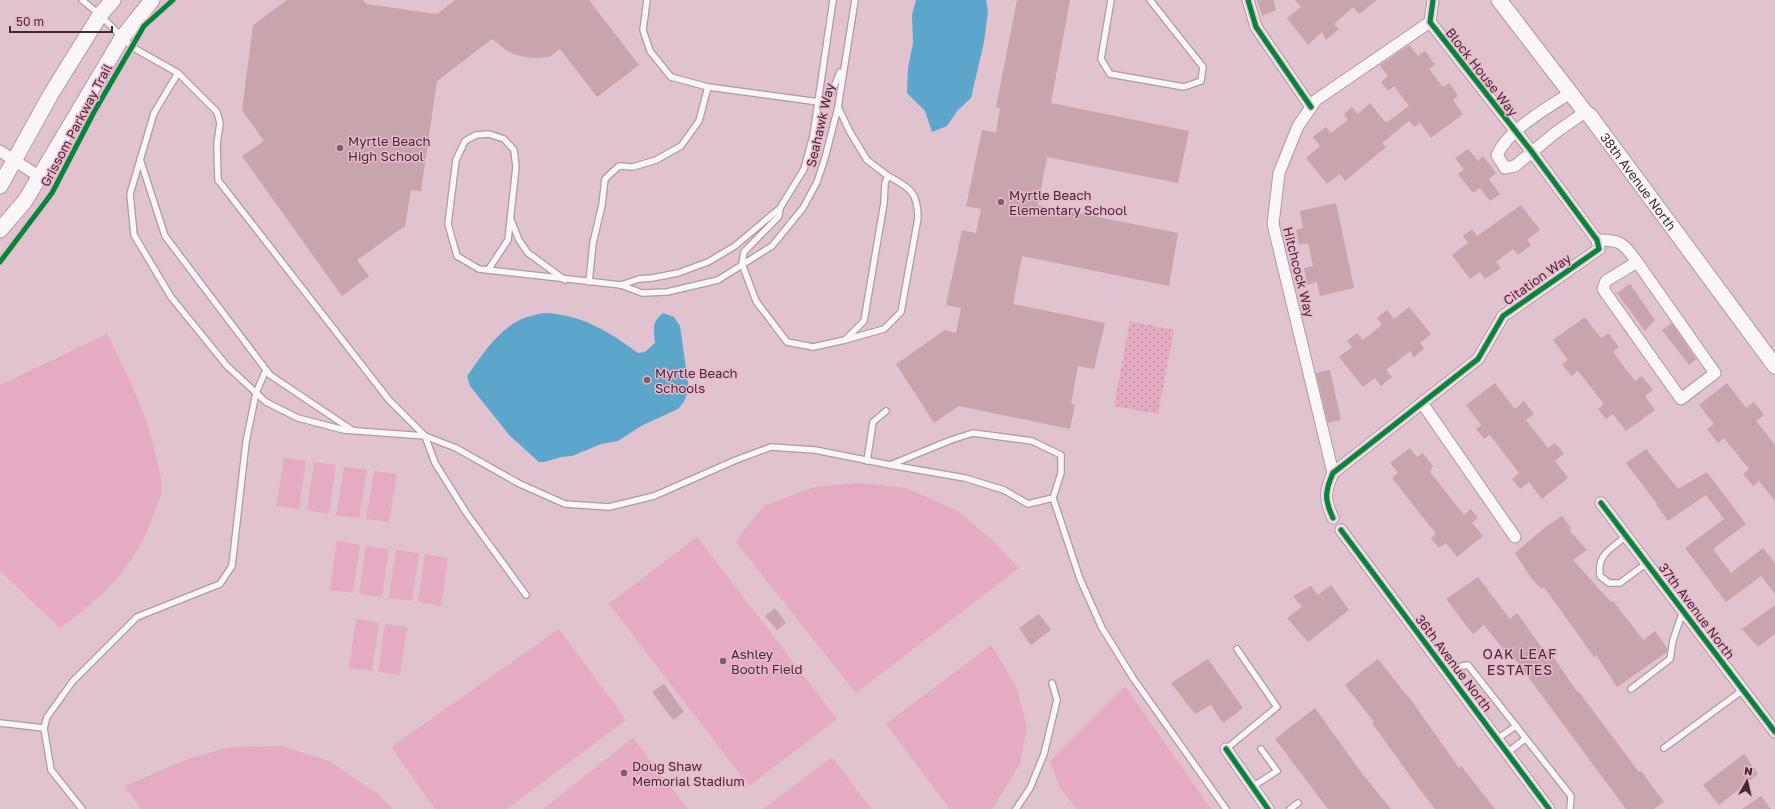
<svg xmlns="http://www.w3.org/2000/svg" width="1775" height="809" font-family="'Golos Text',sans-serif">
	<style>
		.grass { fill: #e4abc3 }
		.park { fill: url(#park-dots) }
		.water { fill: #5ca5cb }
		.building { fill: #c8a4ad }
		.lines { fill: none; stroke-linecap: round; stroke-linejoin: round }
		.service-casing { stroke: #af99a2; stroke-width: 8 }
		.minor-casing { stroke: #af99a2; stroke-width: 13 }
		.secondary-casing { stroke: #af99a2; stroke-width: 17 }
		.service { stroke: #faf6f8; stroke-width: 5.5 }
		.minor { stroke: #faf6f8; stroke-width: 11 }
		.secondary { stroke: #faf6f8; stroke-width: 15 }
		.cycleway-casing { stroke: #ecb7cd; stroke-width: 8 }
		.cycleway { stroke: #00873e; stroke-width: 5 }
		.poi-dot { fill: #79616b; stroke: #ecb7cd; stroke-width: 1.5 }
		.labels { text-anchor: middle; stroke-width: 3; stroke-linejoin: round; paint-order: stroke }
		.street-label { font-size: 13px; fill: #412c35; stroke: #ecb7cd }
		.poi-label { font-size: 13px; fill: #412c35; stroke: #ecb7cd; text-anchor: start }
		.neighbourhood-label { font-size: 14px; letter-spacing: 1px; fill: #412c35; stroke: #ecb7cd }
	</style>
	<defs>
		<pattern id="park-dots" width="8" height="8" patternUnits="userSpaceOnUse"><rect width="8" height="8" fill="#e4abc3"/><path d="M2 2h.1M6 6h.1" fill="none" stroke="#ba8b9f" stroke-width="1.8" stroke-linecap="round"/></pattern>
	</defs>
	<rect width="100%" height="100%" fill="#e0c3cf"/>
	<g class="grass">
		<path d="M107,334C127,374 147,413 156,457C158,467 162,477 162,487C162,494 158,503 155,510C139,563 103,597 60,628L0,571V385Z"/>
		<path d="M284,458L306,461L299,509L276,506Z"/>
		<path d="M314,462L336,465L329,514L307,510Z"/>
		<path d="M344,467L367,470L359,518L336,515Z"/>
		<path d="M374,471L397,474L389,522L366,519Z"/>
		<path d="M858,483L906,488L956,510L992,540L1019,568L856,693L735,541L764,506L814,487Z"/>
		<path d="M697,537L837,719L749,786L609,604Z"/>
		<path d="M337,541L360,545L353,593L330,590Z"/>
		<path d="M366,546L389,549L382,597L359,594Z"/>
		<path d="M396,550L419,553L412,601L389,598Z"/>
		<path d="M425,554L448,558L441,606L418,602Z"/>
		<path d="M356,619L379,623L372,671L349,668Z"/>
		<path d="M385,624L407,627L400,675L378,672Z"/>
		<path d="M559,629L626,720L507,809H435L391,747Z"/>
		<path d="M991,645L1016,686L1027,727L1020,764L992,809H950L886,724Z"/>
		<path d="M1125,686L1211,809H1077L1060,788L1050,761Z"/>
		<path d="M633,738L688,809H543Z"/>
		<path d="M282,746L329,761L375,792L393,809H141L125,786L185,760L229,747Z"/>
		<path d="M832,757L871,809H763Z"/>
	</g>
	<path class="park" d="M1130,321L1174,330L1158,414L1114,406Z"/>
	<g class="water">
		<path d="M916,0H986L988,11L984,42L971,98L957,111L947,126L932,132L925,111L907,93L908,68L913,43L912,15Z"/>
		<path d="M543,313C581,314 608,331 638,353L645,352L655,343C654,329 651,323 663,313L674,317L680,326L688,383L687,394L684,402L678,409L641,426L618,441L601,444L572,456L561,457L544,462H539L510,436L470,386L467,376C482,355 498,330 522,319C528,316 536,315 543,313Z"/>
	</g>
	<g class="building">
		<path d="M287,0H363L366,4L437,14L455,0H589L639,65L597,97L560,49L549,57L534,58L519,56L507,51L492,39L437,81L421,191L411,190L405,226L357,260L369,276L342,296L242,156L264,141L242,110L253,25Z"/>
		<path d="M1017,0H1070L1051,103L1189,131L1178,183L1047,157L1038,205L1178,233L1169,286L1022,256L1013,304L1105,323L1094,369L1078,366L1071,404H1075L1070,429L959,406L934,423L896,364L945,330L956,333L961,308L946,305L962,230L976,233L981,209L966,206L982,130L996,133L1000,108L996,107Z"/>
		<path d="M1257,0H1273L1276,10L1262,16Z"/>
		<path d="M1295,0H1377L1359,14L1353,7L1334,24L1339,29L1326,40L1322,32L1308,45L1287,18L1301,7Z"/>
		<path d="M1409,45L1418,56L1425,51L1435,65L1429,69L1443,87L1449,83L1458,96L1453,100L1463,114L1431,138L1420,123L1414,127L1409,121L1382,143L1386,147L1345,181L1340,174L1327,184L1306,158L1320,146L1313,137L1326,127L1331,133L1348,120L1344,114L1352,107L1358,114L1370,103L1386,123L1409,106L1394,86L1388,91L1381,82L1388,76L1380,65Z"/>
		<path d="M1468,149L1478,161L1483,156L1496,173L1489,179L1500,194L1490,201L1480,188L1473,193L1458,174L1464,170L1455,158Z"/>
		<path d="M1336,203L1354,288L1320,296L1317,282L1307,285L1304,268L1313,266L1308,243L1299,245L1296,230L1303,228L1300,211Z"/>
		<path d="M1521,205L1540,230L1527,240L1531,245L1518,255L1513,249L1496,262L1501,268L1485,279L1480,272L1470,279L1452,255L1468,243L1463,236L1472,229L1477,236Z"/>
		<path d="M1630,284L1655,320L1645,331L1617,293Z"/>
		<path d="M1409,307L1431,334L1420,343L1424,349L1414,357L1410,351L1386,370L1392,377L1381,386L1375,378L1363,387L1339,357L1352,347L1347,341L1357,333L1363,340L1382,325L1377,318L1387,310L1394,319Z"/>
		<path d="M1585,317L1601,338L1608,333L1619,347L1613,352L1635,381L1642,376L1653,390L1645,396L1655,410L1626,431L1613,414L1606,419L1598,409L1604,404L1578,371L1571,376L1562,364L1568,360L1553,340Z"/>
		<path d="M1672,323L1696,359L1689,365L1662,330Z"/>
		<path d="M1330,370L1341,420L1328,423L1316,373Z"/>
		<path d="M1495,383L1515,409L1524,401L1534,414L1526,420L1548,448L1555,443L1564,454L1555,461L1568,478L1542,499L1529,482L1520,489L1512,479L1519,473L1490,435L1484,439L1476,429L1481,425L1466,405Z"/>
		<path d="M1727,383L1746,408L1754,402L1764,415L1756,421L1775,445V501L1759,481L1753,486L1743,474L1749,469L1724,438L1718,443L1707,429L1714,424L1699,405Z"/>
		<path d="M1410,448L1417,457L1423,453L1433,466L1430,472L1464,515L1471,509L1478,518L1472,523L1483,536L1457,557L1446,543L1439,548L1431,538L1436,534L1392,478L1398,473L1390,463Z"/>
		<path d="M1646,449L1678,489L1707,472L1746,524L1713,549L1731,573L1763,548L1775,563V594L1761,576L1726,602L1685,548L1724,519L1706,495L1668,521L1656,504H1657L1626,463Z"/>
		<path d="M1562,516L1571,528L1569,530L1587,550L1573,560L1611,602L1613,601L1643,640L1655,631L1667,648V652L1617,687L1596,655L1594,657L1544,587L1542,589L1531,578L1515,553L1543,529Z"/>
		<path d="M1478,577L1510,619L1517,613L1545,652L1548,649L1578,693L1579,692L1639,772L1641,771L1664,802L1654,809H1626L1514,658L1512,660L1484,625L1473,634L1446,599Z"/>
		<path d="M1331,585L1349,610L1308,642L1287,618L1302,607L1293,596L1311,586L1318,595Z"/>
		<path d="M1775,605V634L1758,647L1742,629Z"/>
		<path d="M775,608L786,623L777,630L765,616Z"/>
		<path d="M1039,614L1051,630L1031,645L1019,628Z"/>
		<path d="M1208,659L1243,708L1223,723L1211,705L1195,714L1171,683Z"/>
		<path d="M1378,659L1408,697H1409L1459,768L1461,766L1495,809H1435L1418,787L1372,723L1374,722L1345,685Z"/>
		<path d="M664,684L684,712L673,720L652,692Z"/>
		<path d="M1315,708L1364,776L1391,809H1328L1275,739Z"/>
		<path d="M1744,754L1758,774L1719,805L1703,785Z"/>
		<path d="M1761,796L1771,809H1742Z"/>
	</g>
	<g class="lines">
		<defs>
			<g id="service">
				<path d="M82,0L100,15L132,47L178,73L217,112L220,123L217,144L218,180L389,400L425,436L435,463L467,514L526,595"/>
				<path d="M647,0L643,30L650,51L671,77L708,87L819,102L832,92L840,72"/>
				<path d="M1111,0L1101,59L1110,74L1184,87L1201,81L1203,67L1150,0"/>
				<path d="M178,73L154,113L130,194L134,235L171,297L227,366L266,402L298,418L344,430L425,436L456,448L520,484L565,504L609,507L654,496L736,460L771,447L815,450L890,465L965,478L1004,490L1028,504L1053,498L1061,473V455L1032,441L973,433L951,440L890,465"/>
				<path d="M140,159L165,236L270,375L352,430"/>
				<path d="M780,208L779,216L744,252L742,264L756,301L787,342L813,347L845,340L864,321L884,203L885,183L888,176L867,160L850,132L838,107"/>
				<path d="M511,220L519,240L528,253L565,280"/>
				<path d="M488,270L508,240L516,167L514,150L504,139L489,134L476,135L465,141L456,160L448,224L457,256L479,269L621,285L642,293L667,292L718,280L772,246L803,208L817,182L825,158L838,107L855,0"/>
				<path d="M589,282L593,243L602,205L605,179L619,166L633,167L656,160L681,146L699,121L708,87"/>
				<path d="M621,285L639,279L652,278L678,273L708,262L735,246L780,208L804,169L813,136L833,0"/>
				<path d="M845,340L884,329L901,312L918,218C918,192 909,187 888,176"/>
				<path d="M867,461L873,422L886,411"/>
				<path d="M1053,498L1080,579L1102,628L1133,678L1226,809"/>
				<path d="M1625,537C1610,550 1597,554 1600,576L1609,583H1620L1647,563"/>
				<path d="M1448,674L1462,666L1468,665L1571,796L1570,809"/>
				<path d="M1631,689L1670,659L1673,640L1683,611"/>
				<path d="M0,723L44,728"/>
				<path d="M1497,739L1516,726"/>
				<path d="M1664,748L1743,690"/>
				<path d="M1226,749L1277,707L1237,649"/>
				<path d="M1507,753L1525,739"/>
				<path d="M1252,787L1277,771L1261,749"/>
				<path d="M82,809L51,770L44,728L47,717L73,681L137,617L220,584L232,566L246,442L256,393L266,370"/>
				<path d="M1016,809L1030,788L1044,754L1057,700L1052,683"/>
				<path d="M1290,809L1298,803"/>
			</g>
			<g id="minor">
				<path d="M1248,0L1256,27L1311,107"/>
				<path d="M1570,93C1546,109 1509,129 1497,155L1505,168L1515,166L1555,133L1585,112"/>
				<path d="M0,151L40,177"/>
				<path d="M1597,240C1620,240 1623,242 1637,262L1715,373L1681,399L1603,289L1606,281L1637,262"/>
				<path d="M1422,403L1515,537"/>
				<path d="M1333,473L1273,224L1279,173L1298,126L1316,100L1430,22"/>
				<path d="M1601,503L1775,732"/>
				<path d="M1333,518C1324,499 1325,491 1333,473L1478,359L1503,316L1599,249L1597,240L1532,152L1430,22L1433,0"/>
				<path d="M1341,530L1549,809"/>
				<path d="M1226,749L1268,809"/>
			</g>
			<g id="secondary">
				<path id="s1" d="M1499,0L1585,112L1590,116L1775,366"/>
				<path d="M0,186L51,94L100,15L113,0"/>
				<path d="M0,230L25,201L122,38L152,0"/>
			</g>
		</defs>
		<use href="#service" class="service-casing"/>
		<use href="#minor" class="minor-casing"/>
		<use href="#secondary" class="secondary-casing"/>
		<use href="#service" class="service"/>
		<use href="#minor" class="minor"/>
		<use href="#secondary" class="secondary"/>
		<defs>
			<g id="cycleway">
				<path d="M1248,0L1256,27L1311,107"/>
				<path d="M0,262L52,193L94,112L144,26L173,0"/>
				<path d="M1601,503L1775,732"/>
				<path d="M1333,518C1324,499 1325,491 1333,473L1478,359L1503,316L1599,249L1597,240L1532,152L1430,22L1433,0"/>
				<path d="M1341,530L1549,809"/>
				<path d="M1226,749L1268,809"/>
			</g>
		</defs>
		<use href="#cycleway" class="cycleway-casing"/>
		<use href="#cycleway" class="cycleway"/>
	</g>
	<g class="poi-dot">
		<circle cx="340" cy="148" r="4"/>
		<circle cx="1001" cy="202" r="4"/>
		<circle cx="647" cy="380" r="4"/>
		<circle cx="723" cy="661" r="4"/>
		<circle cx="624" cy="773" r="4"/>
	</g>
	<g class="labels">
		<g class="street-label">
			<text transform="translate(1482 72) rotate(52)" y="5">Block House Way</text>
			<text transform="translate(76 125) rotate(-62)" y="5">Grissom Parkway Trail</text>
			<text transform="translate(820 125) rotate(-77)" y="5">Seahawk Way</text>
			<text dy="5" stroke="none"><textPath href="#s1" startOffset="229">38th Avenue North</textPath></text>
			<text transform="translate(1299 272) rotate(76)" y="5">Hitchcock Way</text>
			<text transform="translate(1537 279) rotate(-35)" y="5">Citation Way</text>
			<text transform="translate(1697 611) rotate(53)" y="5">37th Avenue North</text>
			<text transform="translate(1454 663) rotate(53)" y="5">36th Avenue North</text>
		</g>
		<g class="poi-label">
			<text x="348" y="146">Myrtle Beach<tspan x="348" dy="15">High School</tspan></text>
			<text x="1009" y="200">Myrtle Beach<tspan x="1009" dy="15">Elementary School</tspan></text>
			<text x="655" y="378">Myrtle Beach<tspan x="655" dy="15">Schools</tspan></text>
			<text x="731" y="659">Ashley<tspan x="731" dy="15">Booth Field</tspan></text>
			<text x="632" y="771">Doug Shaw<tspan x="632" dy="15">Memorial Stadium</tspan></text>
		</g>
		<g class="neighbourhood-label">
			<text x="1520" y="659">OAK LEAF<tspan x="1520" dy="16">ESTATES</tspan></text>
		</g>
	</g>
	<g transform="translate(1747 781) rotate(8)" stroke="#ecb7cd" stroke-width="3" paint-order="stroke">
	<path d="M0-3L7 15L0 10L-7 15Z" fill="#412c35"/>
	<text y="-6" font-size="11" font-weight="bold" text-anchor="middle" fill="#412c35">N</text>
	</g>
	<path d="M10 26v6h102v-6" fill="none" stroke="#412c35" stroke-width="2"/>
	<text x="16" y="26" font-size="12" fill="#412c35" stroke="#ecb7cd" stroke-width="3" paint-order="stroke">50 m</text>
</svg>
